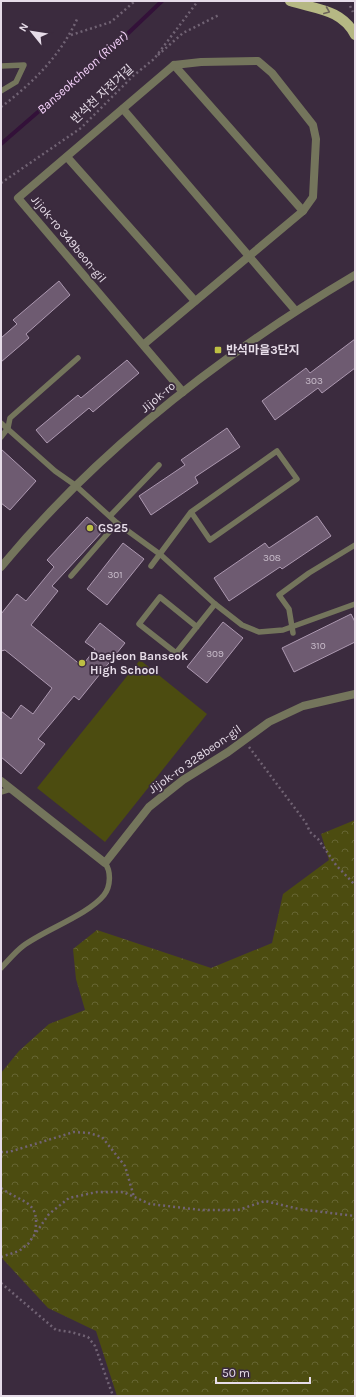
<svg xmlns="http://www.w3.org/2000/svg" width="356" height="1397" font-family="Karla,'Noto Sans KR',sans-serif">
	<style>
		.green { fill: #4c4c10 }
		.forest { fill: url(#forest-crowns) }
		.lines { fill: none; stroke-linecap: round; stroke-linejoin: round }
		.stream { stroke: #331139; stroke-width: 4 }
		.building { fill: #6e5b71; stroke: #ac98b0 }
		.path { stroke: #716374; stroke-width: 2.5; stroke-dasharray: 2 3; stroke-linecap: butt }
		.service { stroke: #74755c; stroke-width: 5.5 }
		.minor { stroke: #74755c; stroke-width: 8 }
		.primary { stroke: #b6b884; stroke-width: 10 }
		.oneway { stroke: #6c635a }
		.poi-dot { fill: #bdbf43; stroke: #3b2b3e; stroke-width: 1.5 }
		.labels { text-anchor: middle; stroke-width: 3.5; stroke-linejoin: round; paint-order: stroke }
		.number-label { font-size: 10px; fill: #c8bcca }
		.street-label { font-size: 12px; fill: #e6dce8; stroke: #3b2b3e }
		.poi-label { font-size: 12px; font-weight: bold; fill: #e6dce8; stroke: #3b2b3e; text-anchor: start }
		.water-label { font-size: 13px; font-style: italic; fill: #f7d3fd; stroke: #3b2b3e }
	</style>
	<defs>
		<pattern id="forest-crowns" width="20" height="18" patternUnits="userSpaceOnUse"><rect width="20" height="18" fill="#4c4c10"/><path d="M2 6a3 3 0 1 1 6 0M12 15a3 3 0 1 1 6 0" fill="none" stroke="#666533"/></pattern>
	</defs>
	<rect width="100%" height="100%" fill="#3b2b3e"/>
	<path class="green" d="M140,660L207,714L105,842L37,788Z"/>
	<path class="forest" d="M355,820V1396H117L96,1331L48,1308L1,1257V1073L19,1051L49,1024L85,1010L76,979L73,949L97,930L211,968L272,943L283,894L329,860L321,834Z"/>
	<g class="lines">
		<path class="stream" d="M1,144L121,40L162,1"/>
	</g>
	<g class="building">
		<path d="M59,281L70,295L26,334L29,338L1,362V338L17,324L13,320Z"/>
		<path d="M355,339V368L322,393L318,388L275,420L262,401L306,368L310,373Z"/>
		<path d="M127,360L139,373L93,412L89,408L47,443L36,430L78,395L81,398Z"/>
		<path d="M227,428L240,447L195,477L198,483L151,515L139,496L185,465L181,460Z"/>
		<path d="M1,449L36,481L10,510L1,503Z"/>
		<path d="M317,516L331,536L282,569L280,567L229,601L214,578L265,543L269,548Z"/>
		<path d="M87,517L103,531L52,586L58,591L31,625L82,666L95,649L85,642L100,623L125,643L79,700L74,696L38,739L45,744L21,774L1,757V711L11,719L21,705L33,714L52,688L5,650L1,651V614L17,594L26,601L54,567L47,560Z"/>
		<path d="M123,543L144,559L107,605L87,589Z"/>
		<path d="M351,614L355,622V642L294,672L282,648Z"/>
		<path d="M223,622L243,638L207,683L187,667Z"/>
	</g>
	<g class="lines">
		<g class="path">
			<path d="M350,6L353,12"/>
			<path d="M71,35L111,22L135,1"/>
			<path d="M158,55L183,33L219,15"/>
			<path d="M1,107C33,83 62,54 78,17"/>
			<path d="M1,183L81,128L133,76L154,59L198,1"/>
			<path d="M249,747L306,823L310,832L318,839L336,865L355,885"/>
			<path d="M1,1152H9L74,1132L89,1133L102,1137L125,1166L134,1197"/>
			<path d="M1,1188C21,1203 41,1200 35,1232"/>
			<path d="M1,1257L19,1251L28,1244L49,1214L69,1198L97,1192H123L150,1204L201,1210H238L265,1201L299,1209L355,1216"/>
			<path d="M1,1283L56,1330L71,1332L88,1337L95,1346L113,1396"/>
		</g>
		<g class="service">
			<path d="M1,66L24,65L16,82L1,91"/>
			<path d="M1,423L55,471L75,485L117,523L161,555L215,604L242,625L259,632L283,630L355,604"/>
			<path d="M1,437L8,428L10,418L78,358"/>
			<path d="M110,516L159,465"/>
			<path d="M151,566L191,512L277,451L297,479L210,540L191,512"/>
			<path d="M71,576L117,523"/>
			<path d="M197,627L160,597L139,624L176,653L215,604"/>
			<path d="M293,633L289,609L279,595L309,573L355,545"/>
			<path d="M1,792L11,789"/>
			<path d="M1,968C8,961 15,952 23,946C44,930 88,915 104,895C111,886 111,871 105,863"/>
		</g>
		<g class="minor">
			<path d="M174,65L303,211"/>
			<path d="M123,109L295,310"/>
			<path d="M67,157L195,301"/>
			<path d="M143,345L303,211L313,197L316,139L313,125L272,73L258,61L201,62L174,65L18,198L183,392"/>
			<path d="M1,567C99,449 223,353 355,275"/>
			<path d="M1,781L105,863L149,807L183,780L228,752L269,722L303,706L355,694"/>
		</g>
		<path class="primary" d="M290,1C315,9 342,9 355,35"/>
	</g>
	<defs><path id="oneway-chevron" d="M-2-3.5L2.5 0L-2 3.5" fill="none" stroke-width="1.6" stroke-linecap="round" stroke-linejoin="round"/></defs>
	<use class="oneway" href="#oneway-chevron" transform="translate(327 11) rotate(22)"/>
	<g class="poi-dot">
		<rect x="214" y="346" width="8" height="8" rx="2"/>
		<circle cx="90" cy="528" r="4"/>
		<circle cx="82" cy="663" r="4"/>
	</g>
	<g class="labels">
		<g class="number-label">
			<text x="314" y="384">303</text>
			<text x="272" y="561">308</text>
			<text x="115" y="578">301</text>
			<text x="318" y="649">310</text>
			<text x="215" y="657">309</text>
		</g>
		<g class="street-label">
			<text transform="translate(102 94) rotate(-43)" y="4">반석천 자전거길</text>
			<text transform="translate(69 239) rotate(50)" y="4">Jijok-ro 349beon-gil</text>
			<text transform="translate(158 397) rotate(-40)" y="4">Jijok-ro</text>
			<text transform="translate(195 759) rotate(-35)" y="4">Jijok-ro 328beon-gil</text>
		</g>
		<g class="poi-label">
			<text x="226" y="354">반석마을3단지</text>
			<text x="98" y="532">GS25</text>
			<text x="90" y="660">Daejeon Banseok<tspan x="90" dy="14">High School</tspan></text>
		</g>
		<g class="water-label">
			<text transform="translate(82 72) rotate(-42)" y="5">Banseokcheon (River)</text>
		</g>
	</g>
	<rect width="356" height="1397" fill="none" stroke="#e6dce8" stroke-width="4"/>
	<g transform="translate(32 32) rotate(300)" stroke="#3b2b3e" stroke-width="3" paint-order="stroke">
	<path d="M0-3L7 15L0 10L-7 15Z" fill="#e6dce8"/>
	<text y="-6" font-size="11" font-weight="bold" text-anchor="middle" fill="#e6dce8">N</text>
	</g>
	<path d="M216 1377v6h94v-6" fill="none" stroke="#e6dce8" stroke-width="2"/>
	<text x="222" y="1377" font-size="12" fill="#e6dce8" stroke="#3b2b3e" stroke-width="3" paint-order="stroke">50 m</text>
</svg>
